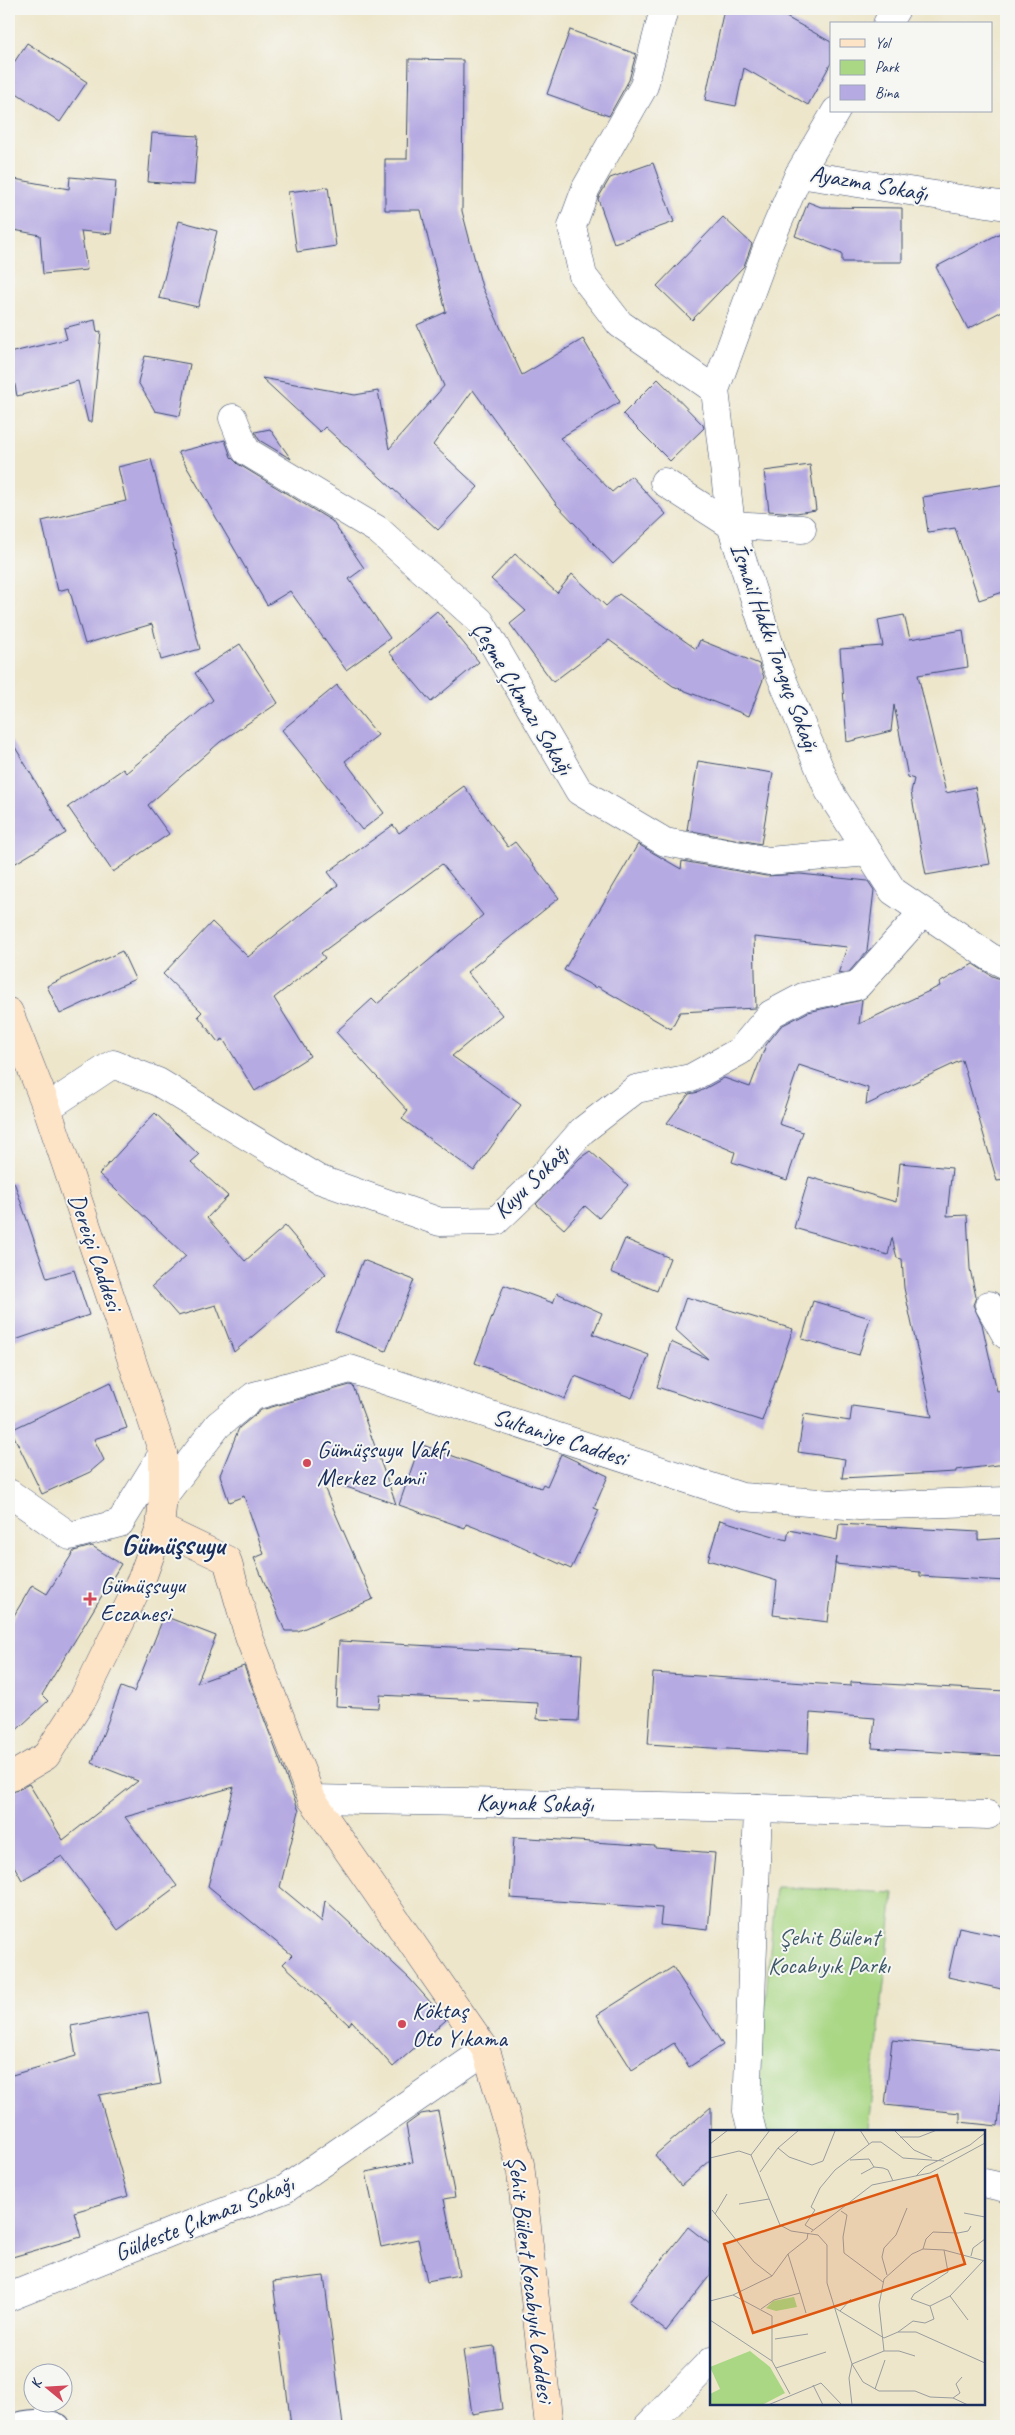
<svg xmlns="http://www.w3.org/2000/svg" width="1015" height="2435" font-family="Caveat,sans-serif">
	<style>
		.green { fill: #a9d784; stroke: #628371 }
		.building { fill: #b6aae2 }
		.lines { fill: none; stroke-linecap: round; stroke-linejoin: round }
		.lane-casing { stroke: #3a4a6e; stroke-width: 26 }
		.street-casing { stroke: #3a4a6e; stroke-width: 29 }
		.secondary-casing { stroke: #3a4a6e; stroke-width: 29 }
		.lane { stroke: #fff; stroke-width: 24 }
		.street { stroke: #fff; stroke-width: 28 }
		.secondary { stroke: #fee4c6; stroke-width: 28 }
		.poi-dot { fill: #d1495b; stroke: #f6f6f2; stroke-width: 2 }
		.labels { text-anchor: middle; stroke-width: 4; stroke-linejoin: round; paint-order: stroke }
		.street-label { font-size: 24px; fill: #1b2f5e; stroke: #f6f6f2 }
		.poi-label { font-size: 24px; fill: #1b2f5e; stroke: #f6f6f2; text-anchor: start }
		.park-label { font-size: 24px; fill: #3e5968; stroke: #f6f6f2 }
		.district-label { font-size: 29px; font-weight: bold; fill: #1b2f5e; stroke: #f6f6f2 }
		.inset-road { fill: none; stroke: #999d9f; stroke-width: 1 }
		.view { fill: #de5710; fill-opacity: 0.15; stroke: #de5710; stroke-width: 2.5 }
		.inset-edge { fill: none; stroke: #1b2f5e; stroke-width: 2.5 }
	</style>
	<rect width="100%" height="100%" fill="#f6f6f2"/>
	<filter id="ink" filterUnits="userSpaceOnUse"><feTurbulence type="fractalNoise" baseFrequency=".02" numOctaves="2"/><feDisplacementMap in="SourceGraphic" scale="10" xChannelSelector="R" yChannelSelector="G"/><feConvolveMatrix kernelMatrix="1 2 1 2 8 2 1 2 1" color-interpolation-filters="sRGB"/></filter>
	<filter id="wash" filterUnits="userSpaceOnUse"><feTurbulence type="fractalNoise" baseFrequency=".0096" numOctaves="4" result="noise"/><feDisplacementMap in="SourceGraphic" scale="20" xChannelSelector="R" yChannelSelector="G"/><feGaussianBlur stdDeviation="1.12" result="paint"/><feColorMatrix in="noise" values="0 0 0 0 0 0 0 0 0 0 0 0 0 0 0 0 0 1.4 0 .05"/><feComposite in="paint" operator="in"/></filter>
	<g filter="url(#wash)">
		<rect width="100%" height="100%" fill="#ede6cb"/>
		<path class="green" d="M776,1887L894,1893L868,2128L865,2131H758L754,2123Z"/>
		<g id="blocks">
			<g class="building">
				<path d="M724,9H788L786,17L831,42V63L808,105L744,68L736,106L705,100Z"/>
				<path d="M570,30L636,54L629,80L609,116L547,94Z"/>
				<path d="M27,43L87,82L60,122L9,88V70Z"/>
				<path d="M409,59L463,60L462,211L482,287L522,375L583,339L620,402L560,438L612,492L631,476L666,514L613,564L557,505L473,390L433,445L478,487L438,530L325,427L320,432L262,378L355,395L378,391L389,449L444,386L417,325L446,312L421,210H385V159H407Z"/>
				<path d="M152,133L198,136L194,185L148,182Z"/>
				<path d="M653,163L674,222L614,243L598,199L600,195L610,178Z"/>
				<path d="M70,177L116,181L111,234L81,231L87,270L43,274L40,235L9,229V178L69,189Z"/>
				<path d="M328,187L336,246L297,252L288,192Z"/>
				<path d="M808,202L821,207L902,208V262H842V254L795,236Z"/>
				<path d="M723,217L752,244L744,266L692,320L657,286Z"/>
				<path d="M179,221L217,231L198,307L159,298Z"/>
				<path d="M1006,230V309L968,329L936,267Z"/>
				<path d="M95,320L97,332L101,331L92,422H88L78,381L17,396L9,353L67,339L64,328Z"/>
				<path d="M145,356L190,364L180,416L155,411L138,382Z"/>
				<path d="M658,379L703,425L704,428L670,461L623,414Z"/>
				<path d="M270,429L291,459L259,440L255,432Z"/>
				<path d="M225,440L231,457L238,464L332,521L364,568L349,579L390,638L346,670L290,591L267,605L178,452Z"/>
				<path d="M151,459L200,649L161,660L152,624L85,644L69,588L58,591L42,521L126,501L118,467Z"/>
				<path d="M810,465L816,510L796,513L769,511L764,471Z"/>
				<path d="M1006,484V591L979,600L955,528L928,532L923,497Z"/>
				<path d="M515,554L557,593L572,574L606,606L619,594L696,649L700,640L759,664L764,677L749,716L673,686L609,640L553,682L510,624L526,611L491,579Z"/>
				<path d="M437,611L479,662L431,702L389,652Z"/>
				<path d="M904,615L910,639L963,630L968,667L918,675L946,793L975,787L990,864L926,875L911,792L914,779L908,777L894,705L891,731L847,742L840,649L883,646L878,620Z"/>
				<path d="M240,644L278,703L220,742L148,805L169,834L113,872L68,807L123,769L126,773L213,700L195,673Z"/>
				<path d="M337,685L378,735L345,761L384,813L362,830L282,730Z"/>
				<path d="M9,737L66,833L9,867Z"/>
				<path d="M698,761L773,773L761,844L687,830Z"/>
				<path d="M464,786L508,847L515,842L559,898L467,972L502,1015L452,1056L521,1105L474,1171L402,1119L408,1111L336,1032L372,999L377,1004L483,915L442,864L321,953L325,958L274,998L310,1056L255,1091L223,1039L218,1042L198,1016L202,1012L163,974L212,922L248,957L338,885L328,872L393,825L399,833Z"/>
				<path d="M638,844L681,869L682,861L766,876L800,874L868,881L874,890L867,951L849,972L838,974L847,947L754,937L756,1008L680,1012L671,1029L597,986L596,988L564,970Z"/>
				<path d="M122,951L135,979L60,1014L47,986Z"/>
				<path d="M973,964L992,976L1006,981V1180L997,1181L962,1060L866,1105L868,1088L799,1065L779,1124L803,1132L787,1180L732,1162L735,1152L667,1123L689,1094L699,1092L724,1078L750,1087L766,1045L781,1026L808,1012L862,1000L859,1024L940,986L939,983Z"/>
				<path d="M155,1113L199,1155L191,1162L228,1196L207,1218L245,1261L285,1226L326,1274L234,1352L216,1305L178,1316L152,1286L186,1256L99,1174Z"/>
				<path d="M590,1151L628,1185L599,1218L585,1206L564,1229L536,1204L580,1158Z"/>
				<path d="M900,1163L952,1168L947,1216L967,1215L970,1269L976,1297L973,1305L982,1324L997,1391L1006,1390V1464L956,1470V1472L842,1478L845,1459L798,1452L804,1414L850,1421L852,1406L932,1417L904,1288L902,1259L897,1258L892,1238L888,1255L794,1228L809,1177L896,1202Z"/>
				<path d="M14,1182L47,1278L74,1270L89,1315L9,1342V1183Z"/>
				<path d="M625,1239L670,1258L657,1291L611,1272Z"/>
				<path d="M363,1260L414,1280L386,1351L335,1331Z"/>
				<path d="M504,1285L553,1303L557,1293L602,1313L593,1334L649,1355L632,1398L575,1376L565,1399L475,1363Z"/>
				<path d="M686,1297L793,1329L762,1421L657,1387L671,1342L708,1359L675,1329Z"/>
				<path d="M813,1301L870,1318L859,1355L802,1339Z"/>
				<path d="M111,1382L127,1428L94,1439L104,1460L90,1472L42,1494L11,1430Z"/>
				<path d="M350,1385L353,1386L396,1504L320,1478L373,1599L298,1631H285L254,1558L264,1554L244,1496L229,1502L220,1475L239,1428L261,1410Z"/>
				<path d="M420,1444L541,1488L543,1484L547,1486L561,1454L608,1476L594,1508L599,1510L571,1569L510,1541L466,1524L465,1528L399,1505Z"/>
				<path d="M720,1520L787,1540L789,1530L837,1540L839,1524L978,1532V1540L1006,1538V1581L920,1576V1572L835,1564L836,1557L828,1622L773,1615L777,1581L708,1560Z"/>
				<path d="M92,1546L121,1564L42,1695L48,1701L9,1737V1624L32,1585L47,1594L74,1551Z"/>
				<path d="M164,1616L216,1636L197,1683L244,1666L299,1811L280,1887L322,1922L325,1900L409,1978L446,2020L393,2067L352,2021L349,2025L283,1964L292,1955L208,1886L234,1787L125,1817L177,1886L118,1930L62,1856L22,1880L9,1857V1794L29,1784L63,1840L138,1781L92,1763L121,1687L134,1692Z"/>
				<path d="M339,1641L582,1654L578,1721L537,1719L538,1703L380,1695L379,1708L336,1706Z"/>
				<path d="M653,1673L851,1686V1682L1006,1691V1756L872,1748L875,1718L810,1713L808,1754L648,1744Z"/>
				<path d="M514,1837L655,1846V1848L715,1853L708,1930L660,1925L662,1908L510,1898Z"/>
				<path d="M959,1927L1006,1937V1990L948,1977Z"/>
				<path d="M673,1967L723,2045L689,2067L674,2043L632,2070L597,2015Z"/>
				<path d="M148,2012L161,2084L99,2095L128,2196L74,2212L81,2237L9,2258V2076L76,2056L71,2026Z"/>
				<path d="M892,2040L1005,2051L998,2126L960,2122V2113L885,2105Z"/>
				<path d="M711,2107V2160L681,2186L655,2155Z"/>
				<path d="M438,2111L455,2197L444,2199L459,2275L427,2281L418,2239L381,2247L366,2172L413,2162L406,2125L421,2114Z"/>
				<path d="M688,2227L711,2245V2274L666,2331L629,2302Z"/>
				<path d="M324,2276L343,2426H291L273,2282Z"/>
				<path d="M494,2346L502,2409L472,2414L463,2350Z"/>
			</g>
		</g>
	</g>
	<g filter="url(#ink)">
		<use href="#blocks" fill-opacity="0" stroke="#3a4a6e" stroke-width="1"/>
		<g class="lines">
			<defs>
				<path id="lane" d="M14,2426C26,2421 46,2420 58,2426"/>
				<g id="street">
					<path d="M664,9L644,86L586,188L572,226L583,276L620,324L715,390"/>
					<path d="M887,24L896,9"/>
					<path d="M836,111L799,174L1006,206"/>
					<path d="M799,174L767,248L715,390L731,525L775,662L829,791L893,891L990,957L1006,965"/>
					<path d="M233,418L246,451L378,530L480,621L579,791L665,842L769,861L868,852"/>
					<path d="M664,482L731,525L802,529"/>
					<path d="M47,1108L113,1064L158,1082L318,1179L440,1222L496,1221L540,1179L582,1131L636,1089L691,1078L740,1051L771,1014L803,997L857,986L923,912"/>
					<path d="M989,1305L1006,1335"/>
					<path d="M9,1493L70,1536L120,1523L163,1453"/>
					<path d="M163,1497L218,1425L254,1396L350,1369L742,1497L859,1506L1006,1501"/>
					<path d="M312,1799L758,1808L747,2111L752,2131"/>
					<path d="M758,1808L988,1815"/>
					<path d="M984,2183L1006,2188"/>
					<path d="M9,2297L176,2230L285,2189L486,2050"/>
					<path d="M648,2426L711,2361"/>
				</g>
				<g id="secondary">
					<path d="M9,1012L47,1108L163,1453V1497L160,1528L142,1578L84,1697L46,1756L9,1778"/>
					<path d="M160,1528L227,1560L249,1637L312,1799L486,2050L520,2164L549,2426"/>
				</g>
			</defs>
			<use href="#lane" class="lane-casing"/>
			<use href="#street" class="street-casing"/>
			<use href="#secondary" class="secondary-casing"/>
			<use href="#lane" class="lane"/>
			<use href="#street" class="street"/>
			<use href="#secondary" class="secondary"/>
		</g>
	</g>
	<g class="poi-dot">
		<circle cx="307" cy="1463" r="5"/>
		<path d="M87.5 1591.5h5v5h5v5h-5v5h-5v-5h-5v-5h5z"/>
		<circle cx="402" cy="2024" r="5"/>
	</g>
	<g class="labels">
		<g class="street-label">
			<text transform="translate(869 183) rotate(10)" y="8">Ayazma Sokağı</text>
			<text transform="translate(775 647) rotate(70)" y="8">İsmail Hakkı Tonguç Sokağı</text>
			<text transform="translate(523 698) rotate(59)" y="8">Çeşme Çıkmazı Sokağı</text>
			<text transform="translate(531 1181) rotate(-44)" y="8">Kuyu Sokağı</text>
			<text transform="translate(96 1252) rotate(71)" y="8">Dereiçi Caddesi</text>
			<text transform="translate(560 1437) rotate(18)" y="8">Sultaniye Caddesi</text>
			<text transform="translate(535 1803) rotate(1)" y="8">Kaynak Sokağı</text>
			<text transform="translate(204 2218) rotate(-22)" y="8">Güldeste Çıkmazı Sokağı</text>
			<text transform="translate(531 2279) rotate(83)" y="8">Şehit Bülent Kocabıyık Caddesi</text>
		</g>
		<g class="poi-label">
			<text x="317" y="1457">Gümüşsuyu Vakfı<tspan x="317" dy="28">Merkez Camii</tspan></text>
			<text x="100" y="1593">Gümüşsuyu<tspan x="100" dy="28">Eczanesi</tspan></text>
			<text x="412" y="2018">Köktaş<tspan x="412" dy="28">Oto Yıkama</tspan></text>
		</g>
		<g class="park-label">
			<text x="829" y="1945">Şehit Bülent<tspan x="829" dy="28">Kocabıyık Parkı</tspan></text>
		</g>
		<g class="district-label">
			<text x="173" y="1554">Gümüşsuyu</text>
		</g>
	</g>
	<g transform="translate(710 2130)">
		<rect width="275" height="275" fill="#ede6cb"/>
		<path d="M84,167L87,177L66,181L56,178L63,171ZM40,221L60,237L75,263L52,275H0V264L10,259L0,237Z" fill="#a9d784"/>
		<path class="inset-road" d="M150,0L159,14M184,0L204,20L222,28M190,7H209L227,0M0,14L18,0M68,18L79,27L102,35L113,31M41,25L60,0M0,28L29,21L41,25L70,95L81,101L108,105L117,115V153L142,234L139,248L142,275M140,30L159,29L164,37M113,31L125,1M50,42L68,18L89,0M151,44L164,37L173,38L178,40L183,51M206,46L215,37L260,15L275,3M29,74L59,69M2,80L44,132L62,146M131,81L137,85L133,107L134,123L173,152M254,83L275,87M5,84L17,64M103,100L95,95L105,80L101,77L110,58L125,40L162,12H171L193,28L234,31M101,102L162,55L220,43L275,13M213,119L216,109L223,102L248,103L258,101L261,96M234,120L213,119L202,124L174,149L169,175L174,221L142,234L153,252L169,261H205L220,267L243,268L258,275M261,126L263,118L275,109M177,145L172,127L174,118L186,105L197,78M90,163L96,183M23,165L62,186V231M240,166L258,190M0,171L23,165L62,146L78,124L97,109L98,103M220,176L201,169L204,164L238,142L234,120L275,131M220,176L240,166L273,131M125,178L174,208M51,179L64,170L90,163L78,124M130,181L141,169M0,190L62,231L80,264M188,202L203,191L215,193L224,189L220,176M174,208L188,202H206L275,233M65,209L98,204M174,221H189L205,226M66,238L116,222M103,255L113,275M165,259L175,230M243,268L250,263L246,254L252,247M58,275L111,253L132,275"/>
		<path class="view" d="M227,45L255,134L43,203L14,114Z"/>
		<rect width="275" height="275" class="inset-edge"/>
	</g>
	<rect width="1015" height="2435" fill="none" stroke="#f6f6f2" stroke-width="30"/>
	<rect x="830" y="22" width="162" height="90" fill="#f6f6f2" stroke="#9ea6b7"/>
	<rect x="840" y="39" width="25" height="8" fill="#fee4c6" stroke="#9ea6b7"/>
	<text x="875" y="48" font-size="15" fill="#1b2f5e">Yol</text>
	<rect x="840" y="60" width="25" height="15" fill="#a9d784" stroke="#9ea6b7"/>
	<text x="875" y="72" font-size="15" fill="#1b2f5e">Park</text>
	<rect x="840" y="85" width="25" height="15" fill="#b6aae2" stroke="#9ea6b7"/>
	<text x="875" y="98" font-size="15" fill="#1b2f5e">Bina</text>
	<g transform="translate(48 2388) rotate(288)"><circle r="24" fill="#f6f6f2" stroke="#9ea6b7"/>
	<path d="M0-4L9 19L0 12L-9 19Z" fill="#d1495b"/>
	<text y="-8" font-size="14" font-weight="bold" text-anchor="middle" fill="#1b2f5e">K</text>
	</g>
</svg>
